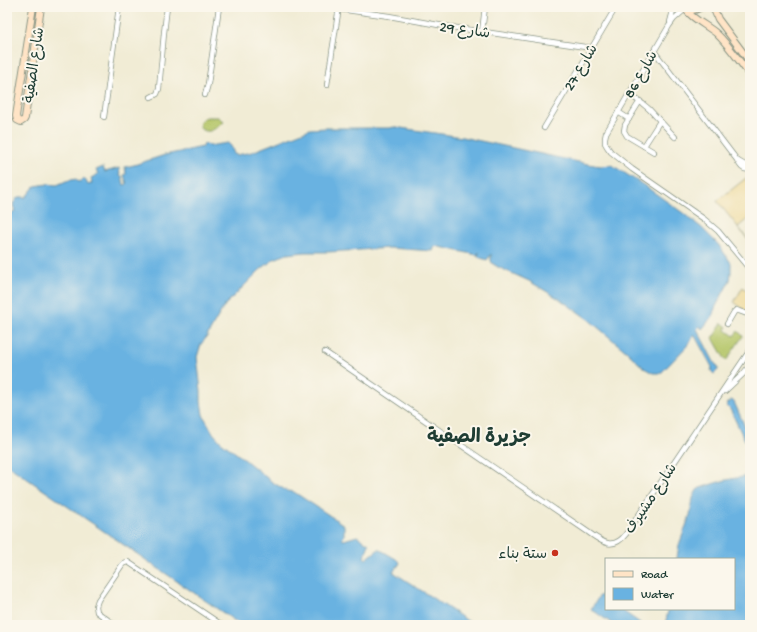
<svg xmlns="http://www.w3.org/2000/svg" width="757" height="632" font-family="'Gochi Hand','Playpen Sans Arabic',sans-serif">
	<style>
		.green { fill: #b5c669; stroke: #6a824e }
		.sand { fill: #eeda9e; stroke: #868c69 }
		.water { fill: #69b2e1; stroke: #44788a }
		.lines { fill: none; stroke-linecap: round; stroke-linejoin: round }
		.street-casing { stroke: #889484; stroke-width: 6 }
		.secondary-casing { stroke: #889484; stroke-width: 8 }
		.street { stroke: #fff; stroke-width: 4.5 }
		.secondary { stroke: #ffe4c6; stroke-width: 6 }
		.poi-dot { fill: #c8321e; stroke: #fbf7ec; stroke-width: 1.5 }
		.labels { text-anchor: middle; stroke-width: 4; stroke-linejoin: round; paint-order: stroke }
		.street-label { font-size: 15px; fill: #1f3d34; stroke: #fbf7ec }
		.poi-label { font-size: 15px; fill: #1f3d34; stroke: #fbf7ec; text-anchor: end }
		.district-label { font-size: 19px; font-weight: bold; fill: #1f3d34; stroke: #fbf7ec }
	</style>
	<rect width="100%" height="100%" fill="#fbf7ec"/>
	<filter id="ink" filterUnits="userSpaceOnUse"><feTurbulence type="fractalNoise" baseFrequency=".025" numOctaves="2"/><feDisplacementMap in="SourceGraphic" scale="8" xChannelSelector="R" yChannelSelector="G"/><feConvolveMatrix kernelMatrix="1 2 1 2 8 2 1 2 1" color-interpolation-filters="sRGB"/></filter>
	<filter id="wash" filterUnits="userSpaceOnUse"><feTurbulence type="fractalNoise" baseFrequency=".012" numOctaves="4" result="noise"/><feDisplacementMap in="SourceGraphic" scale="16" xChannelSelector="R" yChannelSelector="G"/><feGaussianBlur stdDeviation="0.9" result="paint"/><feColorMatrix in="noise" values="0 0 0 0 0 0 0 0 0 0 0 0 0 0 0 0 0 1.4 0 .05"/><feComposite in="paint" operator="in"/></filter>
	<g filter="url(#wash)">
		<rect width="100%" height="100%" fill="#f1ecd5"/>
		<g class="green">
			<path d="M207,117H218L224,122C216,127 210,136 200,128C198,122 201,119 207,117Z"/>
			<path d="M722,323L727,327L726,330L734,336L738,331L743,336L726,361L713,338Z"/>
		</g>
		<g class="sand">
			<path d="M750,175V217L738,227L750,242L717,201Z"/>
			<path d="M743,287L750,294V308L747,312L734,302Z"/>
		</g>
		<g class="water">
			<path d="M394,127L462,137L588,164L601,166L612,165L645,186L683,213L702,228L718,244L731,263V272L730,280L715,308L712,317L702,329L700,326L697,329L715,364L718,366V370L714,374L711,371L712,367L695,336L694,334L687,346L661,373H653L644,368L627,352L588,319L561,300L529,281L498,267L493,264L491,261V254L487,260L478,257L479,252L477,255L435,246L433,251L390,248L328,252H305L287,254L274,259L260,270L225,305L216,320L206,338L201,344L197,357L201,391V401L203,415L213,433L221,442L244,459L272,482L287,491L294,492L344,525V536L342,539L344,540L357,536L369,544L364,557L366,559L379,549L396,559L400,563L398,566L393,572L474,625H241L7,465V214L15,212L13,204L18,197H26L35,186L48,184L57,185L66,181L76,179L78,182L85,179L88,185L92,183L91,178L98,174L96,170L103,167L105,172L119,168L120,176H122L124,185L127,184L124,175L126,174L125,167L134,165L165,155L203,147L204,144H207L208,146L228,143L231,146L234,154L237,155L252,152L310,129L326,128H390Z"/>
			<path d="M732,400L734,402L750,438V451L730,409L727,406V404Z"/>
			<path d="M750,476V625H665L668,611V609H734V559H677V558L679,545L690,515L693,498L697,490L700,488C717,482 732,478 750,476Z"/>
			<path d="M600,595L606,599V609H620L643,625H614L591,609Z"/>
		</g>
	</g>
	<g filter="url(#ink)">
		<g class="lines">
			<defs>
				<g id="street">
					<path d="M339,9L389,16L444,26L592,48"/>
					<path d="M684,10L674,19L669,26L606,133L605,138V143L608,148L611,152L632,169L704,219L718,231L747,266"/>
					<path d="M670,22L674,7"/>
					<path d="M482,32L485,7"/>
					<path d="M654,51L737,160C740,166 743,171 750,169"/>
					<path d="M327,85L339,7"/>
					<path d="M629,94L643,104L649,109L675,137"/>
					<path d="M205,95L208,84L219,7"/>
					<path d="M151,97L157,94L159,89L164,33L167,7"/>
					<path d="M640,101L625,125L624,131L627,136L654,152"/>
					<path d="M618,112L629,119"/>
					<path d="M104,117L119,7"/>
					<path d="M544,128L616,7"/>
					<path d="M644,146L660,121"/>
					<path d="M738,161L745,165L750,166"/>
					<path d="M727,324L734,312L736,310L739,311L750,315"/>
					<path d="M325,352L588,532C602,542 613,551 626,534L750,350"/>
					<path d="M725,391L743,374L750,365"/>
					<path d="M115,625L97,612L96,606L98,600L122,565L124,563L128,562L222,625"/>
				</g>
				<g id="secondary">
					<path d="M33,7L16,116L17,120L21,122L24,120L25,118L41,7"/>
					<path d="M677,7C685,11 693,12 701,7"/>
					<path d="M713,7L718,19L750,62"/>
					<path d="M686,10C694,20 706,25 716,33C729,45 739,61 750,75"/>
				</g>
			</defs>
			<use href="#street" class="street-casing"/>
			<use href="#secondary" class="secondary-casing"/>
			<use href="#street" class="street"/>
			<use href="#secondary" class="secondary"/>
		</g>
	</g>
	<circle class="poi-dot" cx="555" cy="553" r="4"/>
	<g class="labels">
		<g class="street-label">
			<text transform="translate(465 29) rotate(8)" y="5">شارع 29</text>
			<text transform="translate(33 65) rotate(-82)" y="5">شارع الصفية</text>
			<text transform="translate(580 67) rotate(-59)" y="5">شارع 27</text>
			<text transform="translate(640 74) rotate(-60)" y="5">شارع 86</text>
			<text transform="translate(650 498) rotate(-56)" y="5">شارع مشيرف</text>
		</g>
		<g class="poi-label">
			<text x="547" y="558">ستة بناء</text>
		</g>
		<g class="district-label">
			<text x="479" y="442">جزيرة الصفية</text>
		</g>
	</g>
	<rect width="757" height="632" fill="none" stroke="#fbf7ec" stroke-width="24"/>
	<rect x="605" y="558" width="130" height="52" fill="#fbf7ec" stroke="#a3ada2"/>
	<rect x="613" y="571" width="20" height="6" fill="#ffe4c6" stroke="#a3ada2"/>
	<text x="641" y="578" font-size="12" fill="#1f3d34">Road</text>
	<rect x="613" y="588" width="20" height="12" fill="#69b2e1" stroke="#a3ada2"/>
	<text x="641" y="598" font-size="12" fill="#1f3d34">Water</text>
</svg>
